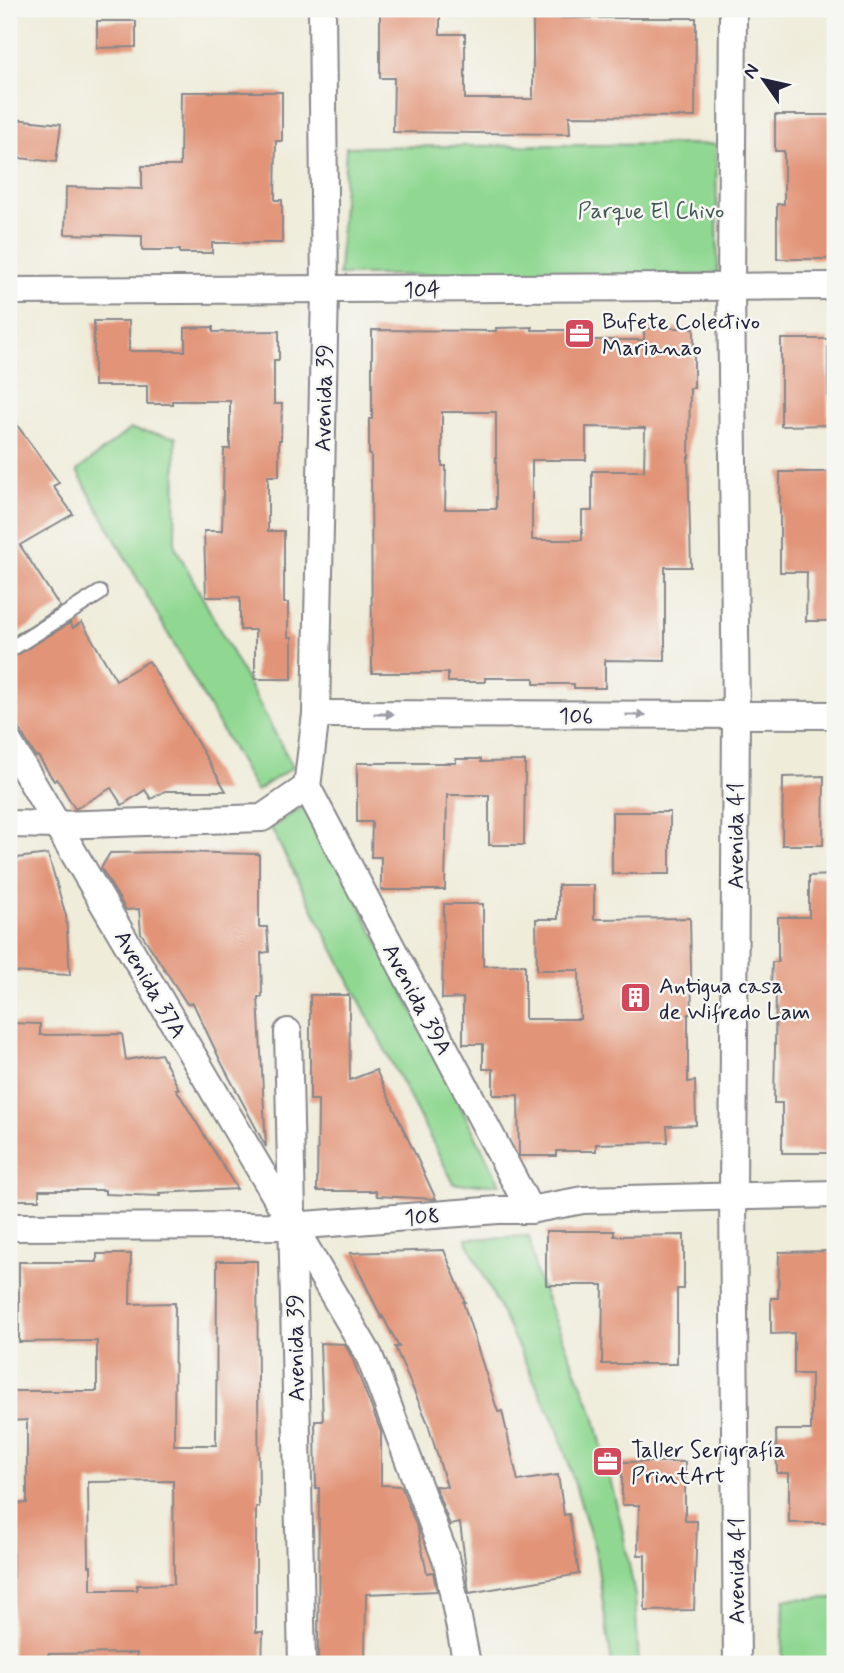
<svg xmlns="http://www.w3.org/2000/svg" width="844" height="1673" font-family="Mynerve,sans-serif">
	<style>
		.green { fill: #90d892; stroke: #597d66; stroke-width: 2 }
		.building { fill: #e29478; fill-rule: evenodd }
		.lines { fill: none; stroke-linecap: round; stroke-linejoin: round }
		.lane-casing { stroke: #88878a; stroke-width: 18 }
		.street-casing { stroke: #88878a; stroke-width: 30 }
		.lane { stroke: #fff; stroke-width: 14 }
		.street { stroke: #fff; stroke-width: 26 }
		.oneway { fill: #9c9ca7 }
		.labels { text-anchor: middle; stroke-width: 5; stroke-linejoin: round; paint-order: stroke }
		.park-label { font-size: 23px; fill: #435955; stroke: #f6f6f2 }
		.street-label { font-size: 23px; fill: #22223b; stroke: #f6f6f2 }
		.poi-label { font-size: 23px; fill: #22223b; stroke: #f6f6f2; text-anchor: start }
	</style>
	<rect width="100%" height="100%" fill="#f6f6f2"/>
	<filter id="ink" filterUnits="userSpaceOnUse"><feTurbulence type="fractalNoise" baseFrequency=".0143" numOctaves="2"/><feDisplacementMap in="SourceGraphic" scale="14" xChannelSelector="R" yChannelSelector="G"/><feConvolveMatrix kernelMatrix="1 2 1 2 8 2 1 2 1" color-interpolation-filters="sRGB"/></filter>
	<filter id="wash" filterUnits="userSpaceOnUse"><feTurbulence type="fractalNoise" baseFrequency=".00686" numOctaves="4" result="noise"/><feDisplacementMap in="SourceGraphic" scale="28" xChannelSelector="R" yChannelSelector="G"/><feGaussianBlur stdDeviation="1.57" result="paint"/><feColorMatrix in="noise" values="0 0 0 0 0 0 0 0 0 0 0 0 0 0 0 0 0 1.4 0 .05"/><feComposite in="paint" operator="in"/></filter>
	<g filter="url(#wash)">
		<rect width="100%" height="100%" fill="#efecda"/>
		<g class="green">
			<path d="M716,144L718,275H339L346,147Z"/>
			<path d="M130,429L176,437L175,546L293,767L256,791L77,471Z"/>
			<path d="M308,803L500,1184H454L271,828Z"/>
			<path d="M529,1236L536,1273L594,1415L621,1523L635,1596L639,1664H612L595,1549L558,1430L466,1239Z"/>
			<path d="M835,1598V1664H782L784,1599Z"/>
		</g>
		<g id="blocks">
			<g class="building">
				<path d="M380,9H440V34H465V99H533V18H696L695,117L569,116L570,134L393,132L394,78H380Z"/>
				<path d="M97,21H136V47L97,48Z"/>
				<path d="M181,92H282V141H276L275,200H282V243H212V253H180V250H142V236L65,234L66,187L142,189V166H180Z"/>
				<path d="M775,115H835V259H777V204H784V151H775Z"/>
				<path d="M14,119L61,124L56,162L10,157Z"/>
				<path d="M94,321H129V351H185V328L213,327V332L279,331V360H274V404H282L281,440H279V476H268V531H284V603H288V637H292V679H255V630H240V597H206L204,531H222L224,449H230V401H172V404H147V386H94Z"/>
				<path d="M532,327V330H586V340H644V328H694V388H690L689,457H688L691,567H665V661L605,660V688H574V684H534V678H485V682H448V673H372L371,455H369V419H372V330L496,331V328ZM442,412H496V509H445L446,466H442ZM586,427L645,428L644,471H592V511H582V540H532V460H586Z"/>
				<path d="M781,339H828V425L781,426Z"/>
				<path d="M9,414L59,483L53,486L73,514L20,545L60,607L9,639Z"/>
				<path d="M780,472H835V621H806L807,572H780Z"/>
				<path d="M82,622L116,680L149,661L226,791H165L151,799L145,790L122,805L111,788L75,809L57,779L54,781L38,756L36,757L9,712V660L70,623L73,628Z"/>
				<path d="M456,759H481V762L525,761L524,845H489V795H447L445,890H381V857H371L372,822H357V763H456Z"/>
				<path d="M824,776L823,845H782L783,777Z"/>
				<rect x="612" y="812" width="58" height="62"/>
				<path d="M173,852L259,854V927H267L269,952L261,953L262,997H258L266,1147L220,1060L193,1003L187,1004L141,933L139,909L126,910L101,868L110,853Z"/>
				<path d="M48,854L66,916L70,975L11,972L13,913H9V859Z"/>
				<path d="M835,875V1153H782V1103H774L776,990H771L772,962H778V917H809V876Z"/>
				<path d="M558,885H594V919L690,918L692,1014H688V1082L695,1081L696,1125L667,1126L668,1142L596,1144V1151H556V1156H519L518,1095H493V1069H483V1044H463V998L442,999L444,904H483V966L525,965V1019H580L579,970H537L536,919H558Z"/>
				<path d="M310,995H349L350,1080L376,1070L436,1199L377,1196L376,1191H317L318,1100H310Z"/>
				<path d="M9,1023L40,1024V1035L122,1034L126,1060L161,1054L179,1089H176L237,1189L159,1193L160,1196L105,1194V1190H39V1200H9Z"/>
				<path d="M546,1231H614V1236L684,1235V1289H677V1364H602L603,1285H546Z"/>
				<path d="M444,1250L465,1302H463L498,1412L502,1411L518,1481L558,1475L564,1515L569,1514L579,1574L469,1593L460,1523L450,1525L435,1486L447,1487L427,1421L395,1347H399L382,1315V1319L350,1253Z"/>
				<path d="M835,1251V1523H789V1473H777L776,1430H811V1374H794V1333L771,1334V1298H778L779,1252Z"/>
				<path d="M97,1254H131L130,1304L175,1303L174,1445H216L217,1261H257L259,1507H256V1632H263L262,1664H137V1653L48,1654V1664H12L13,1504L27,1503V1420L9,1421V1391H97V1341L19,1342V1262H97ZM173,1481L174,1584L137,1585V1590H91V1566H89L88,1482Z"/>
				<path d="M320,1343L345,1344L352,1358L381,1432V1485L401,1486L418,1530L427,1573L433,1572L437,1591L366,1594L365,1664H318L319,1488H316L315,1421H323Z"/>
				<path d="M622,1462H685V1521H697L694,1610L645,1611V1555H638L639,1505H622Z"/>
			</g>
		</g>
	</g>
	<g filter="url(#ink)">
		<use href="#blocks" fill-opacity="0" stroke="#88878a" stroke-width="2"/>
		<g class="lines">
			<defs>
				<path id="lane" d="M9,650L100,593"/>
				<g id="street">
					<path d="M733,9L731,287L736,715L733,1195L737,1664"/>
					<path d="M9,291L835,286"/>
					<path d="M316,714L835,715"/>
					<path d="M9,743L369,1355L447,1562L467,1664"/>
					<path d="M307,787L316,714L325,290L322,9"/>
					<path d="M307,787L530,1210"/>
					<path d="M9,824L58,825L262,818L307,787"/>
					<path d="M288,1032L302,1664"/>
					<path d="M9,1227L292,1226L498,1210H530L583,1200L835,1194"/>
				</g>
			</defs>
			<use href="#lane" class="lane-casing"/>
			<use href="#street" class="street-casing"/>
			<use href="#lane" class="lane"/>
			<use href="#street" class="street"/>
		</g>
		<defs><path id="oneway-solid" d="M-6-.8H1V-3.2L6.5 0L1 3.2V.8H-6Z" transform="scale(1.75)"/></defs>
		<g class="oneway">
			<use href="#oneway-solid" transform="translate(384 714)"/>
			<use href="#oneway-solid" transform="translate(636 715)"/>
		</g>
	</g>
	<defs>
		<symbol id="office-square" viewBox="-11 -11 22 22"><rect x="-9" y="-9" width="18" height="18" rx="4" fill="#d1495b" stroke="#f6f6f2"/><path d="M-6-3h4V-5.5h4V-3h4V5H-6ZM-1-4.5V-3h2v-1.5ZM-6 0V1H6V0Z" fill="#fff"/></symbol>
		<symbol id="building-square" viewBox="-11 -11 22 22"><rect x="-9" y="-9" width="18" height="18" rx="4" fill="#d1495b" stroke="#f6f6f2"/><path d="M-4-6H4V6H1V3H-1V6H-4ZM-2.5-4.3h1.7v1.8h-1.7ZM.8-4.3h1.7v1.8H.8ZM-2.5-1h1.7V.8h-1.7ZM.8-1h1.7V.8H.8Z" fill="#fff"/></symbol>
	</defs>
	<g fill-rule="evenodd">
		<use href="#office-square" x="562" y="316" width="35" height="35"/>
		<use href="#building-square" x="618" y="980" width="35" height="35"/>
		<use href="#office-square" x="590" y="1444" width="35" height="35"/>
	</g>
	<g class="labels">
		<g class="park-label">
			<text x="651" y="218">Parque El Chivo</text>
		</g>
		<g class="street-label">
			<text x="422" y="297">104</text>
			<text transform="translate(323 398) rotate(-89)" y="8">Avenida 39</text>
			<text x="576" y="723">106</text>
			<text transform="translate(735 836) rotate(-90)" y="8">Avenida 41</text>
			<text transform="translate(151 984) rotate(60)" y="8">Avenida 37A</text>
			<text transform="translate(418 999) rotate(62)" y="8">Avenida 39A</text>
			<text transform="translate(422 1216) rotate(-4)" y="8">108</text>
			<text transform="translate(295 1348) rotate(-91)" y="8">Avenida 39</text>
			<text transform="translate(736 1571) rotate(-90)" y="8">Avenida 41</text>
		</g>
		<g class="poi-label">
			<text x="602" y="329">Bufete Colectivo<tspan x="602" dy="26">Marianao</tspan></text>
			<text x="659" y="993">Antigua casa<tspan x="659" dy="26">de Wifredo Lam</tspan></text>
			<text x="631" y="1457">Taller Serigrafía<tspan x="631" dy="26">PrintArt</tspan></text>
		</g>
	</g>
	<rect width="844" height="1673" fill="none" stroke="#f6f6f2" stroke-width="35"/>
	<g transform="translate(764 80) rotate(304)" stroke="#f6f6f2" stroke-width="5" paint-order="stroke">
	<path d="M0-5L12 26L0 18L-12 26Z" fill="#22223b"/>
	<text y="-10" font-size="19" font-weight="bold" text-anchor="middle" fill="#22223b">N</text>
	</g>
</svg>
